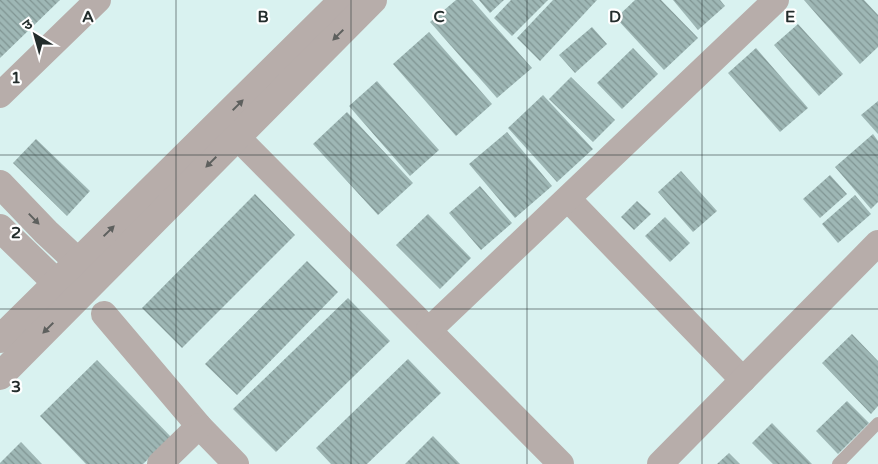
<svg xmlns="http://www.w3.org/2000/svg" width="878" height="464" font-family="'Varela Round','Noto Sans Devanagari',sans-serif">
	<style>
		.building { fill: url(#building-back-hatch) }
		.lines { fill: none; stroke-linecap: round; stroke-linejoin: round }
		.service { stroke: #b7adaa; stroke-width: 12 }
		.minor { stroke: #b7adaa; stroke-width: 26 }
		.tertiary { stroke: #b7adaa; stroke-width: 28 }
		.oneway { fill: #5e605e }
		.grid { fill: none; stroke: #232d2c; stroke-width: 1; stroke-opacity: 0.55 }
		.grid-label { font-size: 16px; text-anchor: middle; font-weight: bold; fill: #232d2c; stroke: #fff; stroke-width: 4.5; stroke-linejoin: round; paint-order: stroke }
	</style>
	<defs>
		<pattern id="building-back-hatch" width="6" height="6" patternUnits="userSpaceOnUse" patternTransform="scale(1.25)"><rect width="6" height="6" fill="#9eb7b5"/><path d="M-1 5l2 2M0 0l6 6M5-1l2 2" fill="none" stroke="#809593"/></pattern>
	</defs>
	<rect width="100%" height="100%" fill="#d9f2f0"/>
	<g class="building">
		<path d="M0,0H60L0,58Z"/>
		<path d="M456,0H472L532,68L497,98L430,22Z"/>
		<path d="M479,0H504L490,13Z"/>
		<path d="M511,0H548L512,36L494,18Z"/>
		<path d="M553,0H597L540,61L517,38Z"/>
		<path d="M635,0H661L698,38L664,70L616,18Z"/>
		<path d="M673,0H720L725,6L698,30Z"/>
		<path d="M804,0H864L878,15V47L860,64Z"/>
		<path d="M798,24L843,74L819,96L774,45Z"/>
		<path d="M592,27L607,44L575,73L559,55Z"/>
		<path d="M429,32L492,104L456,136L393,64Z"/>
		<path d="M633,48L658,74L622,109L597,83Z"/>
		<path d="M756,48L808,108L780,132L728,73Z"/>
		<path d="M571,77L615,120L593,142L549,99Z"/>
		<path d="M377,81L439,150L410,176L349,106Z"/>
		<path d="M543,95L593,149L557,182L508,128Z"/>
		<path d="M878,101V134L861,115Z"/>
		<path d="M347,112L413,183L378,215L313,144Z"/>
		<path d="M507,132L552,186L515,218L469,164Z"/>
		<path d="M873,134L878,141V202L871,209L835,167Z"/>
		<path d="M36,139L90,191L67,216L13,163Z"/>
		<path d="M681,171L717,211L693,232L658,192Z"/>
		<path d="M830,175L847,194L820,218L803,199Z"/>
		<path d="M480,186L512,223L481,250L449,213Z"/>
		<path d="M255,194L295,235L182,348L142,308Z"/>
		<path d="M855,195L871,214L838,243L822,224Z"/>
		<path d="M637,201L651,214L634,230L621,217Z"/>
		<path d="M428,214L471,258L440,289L396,245Z"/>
		<path d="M665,217L690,243L670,262L645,236Z"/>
		<path d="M307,261L338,292L237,395L205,364Z"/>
		<path d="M348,298L390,341L276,452L233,409Z"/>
		<path d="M852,334L878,361V406L871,414L822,363Z"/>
		<path d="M408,359L441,393L367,464H331L316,448Z"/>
		<path d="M97,360L171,437L143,464H86L40,416Z"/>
		<path d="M847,401L869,423L838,454L816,431Z"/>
		<path d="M772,423L812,464H773L752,443Z"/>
		<path d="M433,436L460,464H405Z"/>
		<path d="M21,442L42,464H0V463Z"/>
		<path d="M729,453L740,464H717Z"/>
	</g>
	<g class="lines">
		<path class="service" d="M838,464L878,423"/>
		<g class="minor">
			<path d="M0,95L98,0"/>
			<path d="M237,137L561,464"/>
			<path d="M568,199L743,380"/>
			<path d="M104,314L199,426L236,464"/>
			<path d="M429,330L776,0"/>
			<path d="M160,464L199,426"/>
			<path d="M660,464L878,243"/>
		</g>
		<g class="tertiary">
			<path d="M0,184L46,232L91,274"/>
			<path d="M0,228L70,296"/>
			<path d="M0,339L343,0"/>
			<path d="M0,376L373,0"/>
		</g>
	</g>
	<defs><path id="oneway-solid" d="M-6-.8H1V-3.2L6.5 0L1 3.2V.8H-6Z" transform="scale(1.25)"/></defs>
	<g class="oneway">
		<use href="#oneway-solid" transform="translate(338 35) rotate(135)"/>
		<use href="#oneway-solid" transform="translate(238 105) rotate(-45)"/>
		<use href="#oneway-solid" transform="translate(211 162) rotate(135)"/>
		<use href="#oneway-solid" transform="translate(34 219) rotate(46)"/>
		<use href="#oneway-solid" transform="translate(109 231) rotate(-44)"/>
		<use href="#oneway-solid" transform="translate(48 328) rotate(135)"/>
	</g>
	<path class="grid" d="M176,0V464M351,0V464M527,0V464M702,0V464M0,155H878M0,309H878"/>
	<g class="grid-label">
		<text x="88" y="22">A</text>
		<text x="263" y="22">B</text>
		<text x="439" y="22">C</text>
		<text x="615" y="22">D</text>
		<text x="790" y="22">E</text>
		<text x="16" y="83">1</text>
		<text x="16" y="238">2</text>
		<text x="16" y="392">3</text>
	</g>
	<g transform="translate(35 35) rotate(323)" stroke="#ffffff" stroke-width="4" paint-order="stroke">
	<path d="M0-4L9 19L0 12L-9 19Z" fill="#232d2c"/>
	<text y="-8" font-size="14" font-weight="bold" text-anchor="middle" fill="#232d2c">उ</text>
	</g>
</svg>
